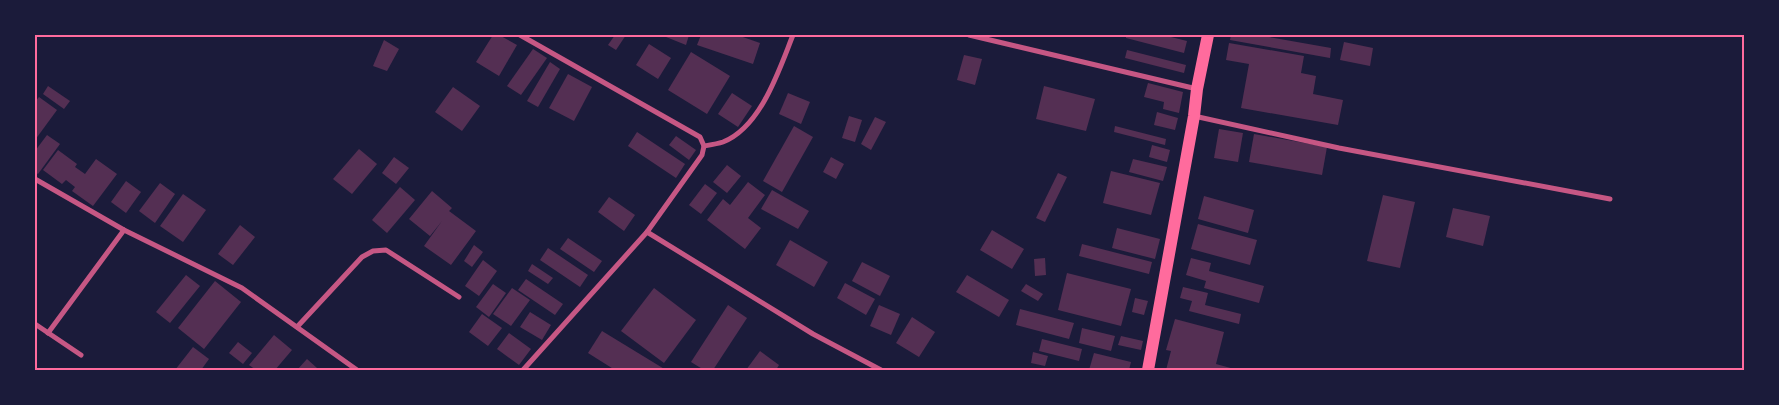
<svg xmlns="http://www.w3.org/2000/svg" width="1779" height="405" font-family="'Work Sans',sans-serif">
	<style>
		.building { fill: #542f53 }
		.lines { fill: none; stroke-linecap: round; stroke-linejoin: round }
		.minor { stroke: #c65784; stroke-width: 5 }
		.primary { stroke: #ff6b9d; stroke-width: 12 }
		.neatline { fill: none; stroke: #ff6b9d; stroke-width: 2 }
	</style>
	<rect width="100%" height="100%" fill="#1b1b3a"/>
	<g class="building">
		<path d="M493,35H499L517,45L499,76L476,62Z"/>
		<path d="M615,35H626L616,50L608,45Z"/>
		<path d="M661,35H689L686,45Z"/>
		<path d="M701,35H737L760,43L753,64L697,45Z"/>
		<path d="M1126,35H1163L1187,41L1184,53L1126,38Z"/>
		<path d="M1231,35H1258L1331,48L1330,58L1230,40Z"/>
		<path d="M384,40L399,49L387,71L373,66Z"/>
		<path d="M1344,42L1373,48L1370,66L1340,60Z"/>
		<path d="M1229,43L1304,56L1301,73L1316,76L1313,94L1343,100L1338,125L1241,108L1249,64L1226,60Z"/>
		<path d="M649,44L671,58L658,79L636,65Z"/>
		<path d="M533,49L547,58L521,95L507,86Z"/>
		<path d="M1127,50L1186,65L1184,73L1125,58Z"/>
		<path d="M691,52L730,76L707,114L668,90Z"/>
		<path d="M964,55L982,59L975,85L957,80Z"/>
		<path d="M550,62L560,69L538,107L527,101Z"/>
		<path d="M568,74L592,87L574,121L549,108Z"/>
		<path d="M1148,83L1183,92L1179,113L1163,109L1164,102L1144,97Z"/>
		<path d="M48,86L70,101L64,109L43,94Z"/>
		<path d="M1044,86L1095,99L1086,131L1036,119Z"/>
		<path d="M453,87L480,106L462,131L435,112Z"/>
		<path d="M732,93L752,106L738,127L718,114Z"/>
		<path d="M788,93L810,102L801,124L779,114Z"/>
		<path d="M39,97L57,110L35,140V102Z"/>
		<path d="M1157,112L1178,118L1175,130L1154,125Z"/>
		<path d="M849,116L862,120L855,142L842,138Z"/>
		<path d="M875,117L886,122L871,150L861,144Z"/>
		<path d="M794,126L813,137L782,192L763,181Z"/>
		<path d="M1115,126L1166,139L1165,145L1114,132Z"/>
		<path d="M1219,129L1243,133L1238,162L1214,158Z"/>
		<path d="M637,132L685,164L676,178L628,146Z"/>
		<path d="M1254,134L1327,147L1322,175L1249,162Z"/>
		<path d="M47,135L60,144L38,174L35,172V151Z"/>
		<path d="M676,136L696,150L689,160L669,145Z"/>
		<path d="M1152,145L1170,150L1167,162L1149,157Z"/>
		<path d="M359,149L377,164L352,194L333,179Z"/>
		<path d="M58,150L77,164L75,167L85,174L96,159L117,174L93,206L72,191L75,187L66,180L62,184L43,170Z"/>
		<path d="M394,157L409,168L396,184L382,173Z"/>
		<path d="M831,157L844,164L836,179L823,172Z"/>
		<path d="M1133,159L1167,167L1163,181L1129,172Z"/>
		<path d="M727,165L741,176L727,193L713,182Z"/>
		<path d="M1111,171L1160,183L1151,215L1103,203Z"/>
		<path d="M1058,173L1067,177L1045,222L1036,218Z"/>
		<path d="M126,181L141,192L126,213L111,202Z"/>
		<path d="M748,182L765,195L748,218L761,228L745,249L707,220L723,199L730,205Z"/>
		<path d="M160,183L175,194L155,223L139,211Z"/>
		<path d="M705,184L717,193L701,214L689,205Z"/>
		<path d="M400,187L415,200L387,233L372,220Z"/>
		<path d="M772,190L809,211L798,229L761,209Z"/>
		<path d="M432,191L452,208L449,211L476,231L451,265L424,246L442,221L430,236L409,219Z"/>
		<path d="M183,194L206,210L183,242L160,226Z"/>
		<path d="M1383,195L1415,202L1400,268L1367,261Z"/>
		<path d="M1204,196L1254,210L1248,233L1198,219Z"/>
		<path d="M609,197L635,215L624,231L598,212Z"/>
		<path d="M1453,208L1490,216L1483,246L1446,237Z"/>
		<path d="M1198,224L1257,240L1250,265L1191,249Z"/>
		<path d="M240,225L255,237L233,265L218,254Z"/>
		<path d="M1117,228L1160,239L1155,259L1112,248Z"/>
		<path d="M992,230L1024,249L1012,269L980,250Z"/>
		<path d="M568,238L602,261L594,272L560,249Z"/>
		<path d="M790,240L828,262L814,287L776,265Z"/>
		<path d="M1082,244L1152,262L1149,274L1079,256Z"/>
		<path d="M474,245L483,252L472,267L464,261Z"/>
		<path d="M548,248L588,275L580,287L540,260Z"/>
		<path d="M1045,258L1046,275L1035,276L1034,259Z"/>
		<path d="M1191,258L1211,263L1209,271L1264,286L1259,303L1204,288L1206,281L1186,275Z"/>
		<path d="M483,260L497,271L479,296L465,286Z"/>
		<path d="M862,262L890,276L880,296L852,281Z"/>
		<path d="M532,264L553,278L548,284L528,271Z"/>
		<path d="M1067,273L1131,289L1121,326L1058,310Z"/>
		<path d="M186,275L200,286L170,323L156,312Z"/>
		<path d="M967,275L1009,300L999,317L956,292Z"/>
		<path d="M526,279L563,304L555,315L518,290Z"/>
		<path d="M215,281L241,302L204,349L178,328Z"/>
		<path d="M845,283L875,299L866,315L837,298Z"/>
		<path d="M493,284L506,293L489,317L476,307Z"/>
		<path d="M1026,284L1043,294L1038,301L1021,291Z"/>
		<path d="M1183,287L1208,293L1205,305L1241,314L1239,324L1189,311L1192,301L1180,298Z"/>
		<path d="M512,288L530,300L511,326L493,314Z"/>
		<path d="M654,288L696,320L664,363L621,331Z"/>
		<path d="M1135,298L1148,301L1144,315L1132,312Z"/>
		<path d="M728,305L747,318L713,370H704L691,362Z"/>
		<path d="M879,305L900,314L891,335L870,326Z"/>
		<path d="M1020,309L1074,323L1069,339L1016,325Z"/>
		<path d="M530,312L551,325L542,340L520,327Z"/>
		<path d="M482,314L502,328L488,346L469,332Z"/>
		<path d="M912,317L935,332L919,357L896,343Z"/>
		<path d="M1175,319L1224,332L1216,364L1238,370H1166L1171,351L1166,350Z"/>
		<path d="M1082,328L1115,336L1111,351L1079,343Z"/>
		<path d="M602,331L666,370H615L588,353Z"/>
		<path d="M509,333L531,349L519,365L497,349Z"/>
		<path d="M274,335L292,350L275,370H256L249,365Z"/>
		<path d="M1121,336L1143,341L1141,350L1118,345Z"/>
		<path d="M1042,339L1082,349L1079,361L1039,351Z"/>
		<path d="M238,342L252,353L243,364L229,353Z"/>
		<path d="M193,347L209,359L201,370H175Z"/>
		<path d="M760,351L779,365L776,370H746Z"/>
		<path d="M1033,352L1048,356L1045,366L1031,363Z"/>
		<path d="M1094,353L1131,362L1129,370H1089Z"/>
		<path d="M307,359L317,368L316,370H297Z"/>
	</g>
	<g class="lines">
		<g class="minor">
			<path d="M520,35L700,137L704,146L702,155L647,232L523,370"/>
			<path d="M969,35L1197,89"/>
			<path d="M1194,116L1339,148L1610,199"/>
			<path d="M704,146C710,145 717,144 723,142C761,127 779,70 793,35"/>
			<path d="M35,179L124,230L242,288L357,370"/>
			<path d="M647,232L813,334L881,370"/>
			<path d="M35,324L81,355"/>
			<path d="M297,327L362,257L373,251L386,250L459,297"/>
			<path d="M48,333L124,230"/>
		</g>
		<path class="primary" d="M1148,370L1194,116L1197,89L1208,35"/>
	</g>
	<rect width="1779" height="405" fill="none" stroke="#1b1b3a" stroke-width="72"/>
	<rect x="36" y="36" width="1707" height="333" class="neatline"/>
</svg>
